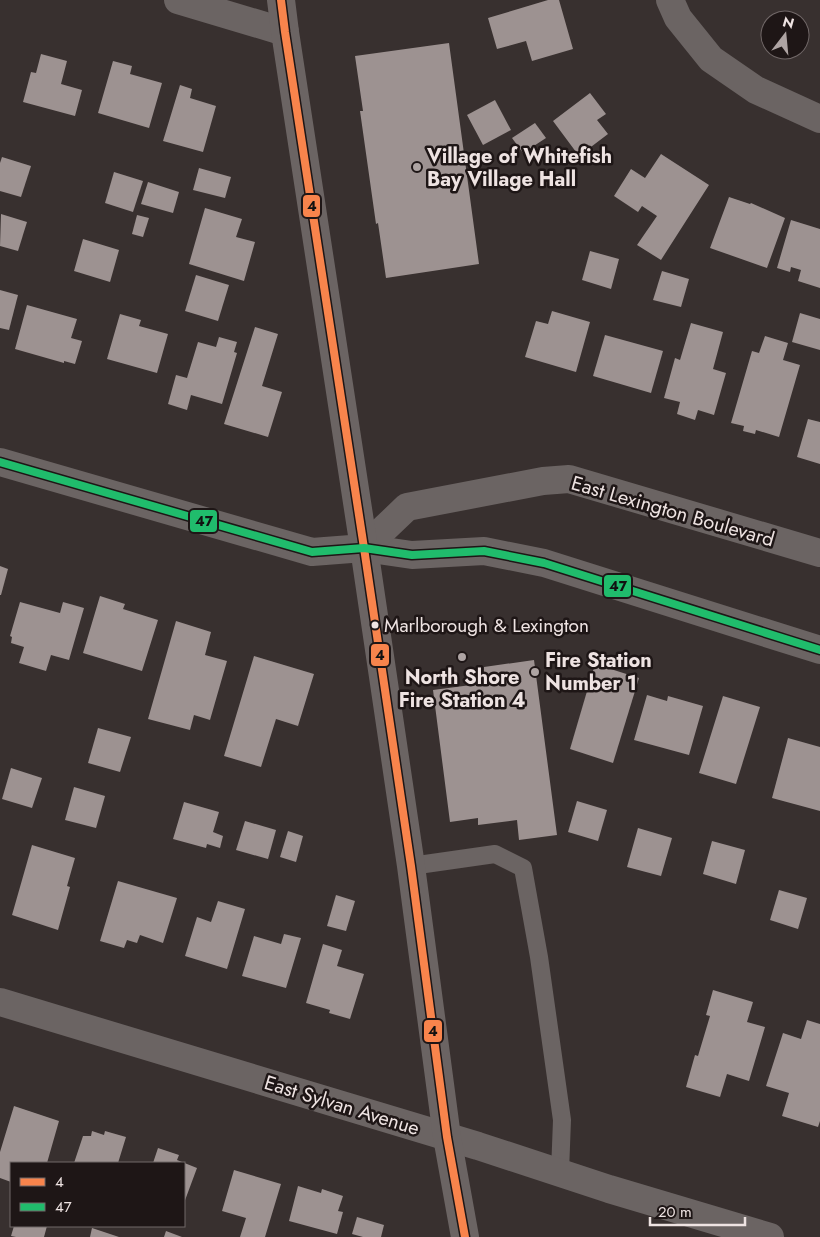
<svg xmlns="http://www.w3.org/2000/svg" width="820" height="1237" font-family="Jost,sans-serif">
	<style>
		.building { fill: #9d9291 }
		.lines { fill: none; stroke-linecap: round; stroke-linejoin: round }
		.lane { stroke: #6b6463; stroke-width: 18 }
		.street { stroke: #6b6463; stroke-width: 28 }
		.secondary { stroke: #6b6463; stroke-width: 28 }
		.bus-1-casing { stroke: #1e1616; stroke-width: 11 }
		.bus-2-casing { stroke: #1e1616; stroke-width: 11 }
		.bus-1 { stroke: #f8844c; stroke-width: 8 }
		.bus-2 { stroke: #20bc6c; stroke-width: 8 }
		.poi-dot { fill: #aea4a3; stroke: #1e1616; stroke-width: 2 }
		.bus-dot { fill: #eee3e2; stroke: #1e1616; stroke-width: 2 }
		.labels { text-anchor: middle; stroke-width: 5; stroke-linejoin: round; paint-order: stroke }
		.bus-label { font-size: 19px; fill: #eee3e2; stroke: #1e1616; text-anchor: start }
		.poi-label { font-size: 20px; font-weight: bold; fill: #eee3e2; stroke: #1e1616; text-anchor: start }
		.street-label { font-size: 20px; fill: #eee3e2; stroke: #1e1616 }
		.line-badge { stroke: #1e1616; stroke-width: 2 }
		.pale-badge-label { font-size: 14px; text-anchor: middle; font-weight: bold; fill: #111 }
	</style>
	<rect width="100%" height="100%" fill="#38302f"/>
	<g class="building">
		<path d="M548,0H559L573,49L532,61L526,41L497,49L488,18Z"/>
		<path d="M449,43L479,264L386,278L378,223L376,224L360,111H363L355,56Z"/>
		<path d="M41,54L67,61L61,84L82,90L75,116L23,102L31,72L36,73Z"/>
		<path d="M113,61L132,66L130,74L162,83L149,128L98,113Z"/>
		<path d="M180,85L192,89L190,98L216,106L203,152L163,141Z"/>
		<path d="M590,93L606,114L597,120L608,134L579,156L553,121Z"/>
		<path d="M495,100L511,130L483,145L467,115Z"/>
		<path d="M535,123L546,138L523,153L512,138Z"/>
		<path d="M661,154L709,185L661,260L637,245L657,216L642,206L638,212L614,196L631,169L645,178Z"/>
		<path d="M2,157L31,166L21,197L0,191V163Z"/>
		<path d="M199,168L231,177L225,198L193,190Z"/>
		<path d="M114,172L143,181L133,212L105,203Z"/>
		<path d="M148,182L179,192L173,213L141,204Z"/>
		<path d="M729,197L750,204L751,203L785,218L767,268L710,248Z"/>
		<path d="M205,208L242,219L236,237L255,242L244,281L189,264Z"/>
		<path d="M1,214L27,222L18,251L0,246Z"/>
		<path d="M137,215L149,218L143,237L132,234Z"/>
		<path d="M791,220L820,229V288L798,281L801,270L791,267L790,272L777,268Z"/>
		<path d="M83,239L119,250L110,282L74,271Z"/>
		<path d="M590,251L619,259L611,289L582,280Z"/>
		<path d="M662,271L689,279L681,307L653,300Z"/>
		<path d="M196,275L229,285L218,321L185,311Z"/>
		<path d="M0,290L18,295L9,330L0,328Z"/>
		<path d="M27,305L77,319L71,338L82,341L75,364L64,361V363L15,349Z"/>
		<path d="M552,311L590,322L576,372L525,357L536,321L548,324Z"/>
		<path d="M800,313L820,319V350L792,342Z"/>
		<path d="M120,314L141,320L139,326L168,334L157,373L107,359Z"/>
		<path d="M691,323L723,332L713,369L726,373L714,415L698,410L695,420L677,414L680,402L664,398L675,358L680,360Z"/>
		<path d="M255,327L278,334L262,386L282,392L268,437L224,424Z"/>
		<path d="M605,335L663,351L651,393L593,376Z"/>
		<path d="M765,336L788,343L783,360L800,365L779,437L756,430L755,434L743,431L744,426L731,423L752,351L759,353Z"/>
		<path d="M219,337L237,342L234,352L237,353L222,404L191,395L187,410L168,404L176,375L187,378L198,342L216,347Z"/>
		<path d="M808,419L820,422V464L797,457Z"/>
		<path d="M0,566L8,569L1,595H0Z"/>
		<path d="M100,596L125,604L123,609L158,620L142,671L83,653Z"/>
		<path d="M20,602L60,613L63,602L84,608L69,660L51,655L46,671L19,663L24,647L11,643L12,637L10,636Z"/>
		<path d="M176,621L211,632L205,655L227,661L210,720L194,715L190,730L148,719Z"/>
		<path d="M254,656L314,674L298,726L276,719L261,767L224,756Z"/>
		<path d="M534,660L557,835L519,840L517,820L478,825V818L450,822L433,690L471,685L470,676L484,674V667Z"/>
		<path d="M595,664L639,678L613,763L570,749Z"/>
		<path d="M647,695L667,701L668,696L703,706L689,755L634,740Z"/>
		<path d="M723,696L760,707L736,784L699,773Z"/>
		<path d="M98,728L131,737L120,772L88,763Z"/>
		<path d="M788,738L820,747V811L772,798Z"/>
		<path d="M11,768L42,778L32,808L2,799Z"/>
		<path d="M74,787L105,796L96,828L65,820Z"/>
		<path d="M577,801L607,810L598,841L568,832Z"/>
		<path d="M184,802L219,812L213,832L223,836L220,848L207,844L206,848L173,839Z"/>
		<path d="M245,821L276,830L268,859L236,850Z"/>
		<path d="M638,828L672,838L661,876L627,867Z"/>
		<path d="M288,831L303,836L296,862L280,857Z"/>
		<path d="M712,841L745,850L736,884L703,874Z"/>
		<path d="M32,845L75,858L67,886L70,887L58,930L12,915Z"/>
		<path d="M118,881L177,898L163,943L140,935L137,943L127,940L124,948L100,941Z"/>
		<path d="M779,890L807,898L798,929L770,920Z"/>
		<path d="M336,895L355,901L346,931L327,926Z"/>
		<path d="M218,901L245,909L227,969L185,956L197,917L211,922Z"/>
		<path d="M284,934L301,938L286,988L242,976L254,936L281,944Z"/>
		<path d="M323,944L342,950L337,966L364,974L350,1019L329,1013L330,1010L306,1003Z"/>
		<path d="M713,990L753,1002L747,1022L765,1027L749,1081L727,1074L720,1097L686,1087L695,1055L698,1056L710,1016L706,1015Z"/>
		<path d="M807,1020L820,1024V1121L818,1127L782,1116L789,1093L766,1086L783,1033L801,1039Z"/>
		<path d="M14,1106L59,1121L47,1163H11V1182L0,1178V1152Z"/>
		<path d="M92,1131L104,1135L105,1131L126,1137L118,1163H74L83,1136H91Z"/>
		<path d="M158,1148L179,1155L177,1160L197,1168L184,1203V1163H153Z"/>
		<path d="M234,1170L281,1184L265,1237H240L246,1218L222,1211Z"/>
		<path d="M298,1186L321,1193L322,1189L343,1196L338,1211L343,1212L337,1234L289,1221Z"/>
		<path d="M357,1217L384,1225L381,1237H363L352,1234Z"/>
		<path d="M14,1226H47L44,1237H16L11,1236Z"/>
		<path d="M92,1228L119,1237H90Z"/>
		<path d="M166,1231L182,1237H164Z"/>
	</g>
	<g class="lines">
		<path class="lane" d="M411,866L495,854L523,868L539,957L562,1120L560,1172"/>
		<g class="street">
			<path d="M178,0L285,32"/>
			<path d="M670,0L678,18L711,59L756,90L820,119"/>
			<path d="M0,462L312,552L364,548L412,555L484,551L544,563L820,650"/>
			<path d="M364,548L407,507L543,481L569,479L820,553"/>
			<path d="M0,1002L478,1146L609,1189L770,1237"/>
		</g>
		<path class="secondary" d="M281,0L285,32L364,548L411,866L447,1137L465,1237"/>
		<defs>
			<path id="bus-1" d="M281,0L285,32L364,548L411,866L447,1137L465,1237"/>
			<path id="bus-2" d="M0,462L312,552L364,548L412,555L484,551L544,563L820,650"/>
		</defs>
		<use href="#bus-1" class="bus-1-casing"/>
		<use href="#bus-2" class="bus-2-casing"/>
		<use href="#bus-1" class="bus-1"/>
		<use href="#bus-2" class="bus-2"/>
	</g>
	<g class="poi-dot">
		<circle cx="417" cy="167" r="5"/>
		<circle cx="462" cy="657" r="5"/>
		<circle cx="535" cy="672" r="5"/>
	</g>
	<circle class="bus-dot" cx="375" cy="625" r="4.5"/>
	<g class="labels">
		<g class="bus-label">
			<text x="384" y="632">Marlborough &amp; Lexington</text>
		</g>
		<g class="poi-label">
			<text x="427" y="163">Village of Whitefish<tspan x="427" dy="23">Bay Village Hall</tspan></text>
			<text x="545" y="667">Fire Station<tspan x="545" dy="23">Number 1</tspan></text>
			<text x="462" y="684" text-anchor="middle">North Shore<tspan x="462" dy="23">Fire Station 4</tspan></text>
		</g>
		<g class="street-label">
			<text transform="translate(673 511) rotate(16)" y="7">East Lexington Boulevard</text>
			<text transform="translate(342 1105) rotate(17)" y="7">East Sylvan Avenue</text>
		</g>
	</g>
	<g class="line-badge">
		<rect x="302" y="194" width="19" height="24" rx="5" fill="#f8844c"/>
		<rect x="189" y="509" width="29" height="24" rx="5" fill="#20bc6c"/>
		<rect x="603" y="574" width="29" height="24" rx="5" fill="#20bc6c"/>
		<rect x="370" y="643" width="20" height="24" rx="5" fill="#f8844c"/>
		<rect x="423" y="1019" width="20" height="24" rx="5" fill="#f8844c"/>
	</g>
	<g class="pale-badge-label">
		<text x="312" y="211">4</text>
		<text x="204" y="526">47</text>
		<text x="618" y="591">47</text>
		<text x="380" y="660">4</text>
		<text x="433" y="1036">4</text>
	</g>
	<rect x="10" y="1162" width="175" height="65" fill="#1e1616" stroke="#716868"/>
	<rect x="20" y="1178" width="25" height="8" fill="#f8844c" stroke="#716868"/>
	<text x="55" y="1187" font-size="15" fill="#eee3e2">4</text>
	<rect x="20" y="1203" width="25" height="8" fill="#20bc6c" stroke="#716868"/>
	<text x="55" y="1212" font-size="15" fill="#eee3e2">47</text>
	<g transform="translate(785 35) rotate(16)"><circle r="24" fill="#1e1616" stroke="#716868"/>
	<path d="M0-4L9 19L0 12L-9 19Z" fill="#aea4a3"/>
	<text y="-8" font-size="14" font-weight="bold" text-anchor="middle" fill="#eee3e2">N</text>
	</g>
	<path d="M650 1217v8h95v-8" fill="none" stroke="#eee3e2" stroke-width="2.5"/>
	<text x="658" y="1217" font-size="15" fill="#eee3e2" stroke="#1e1616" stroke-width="4" paint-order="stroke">20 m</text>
</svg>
